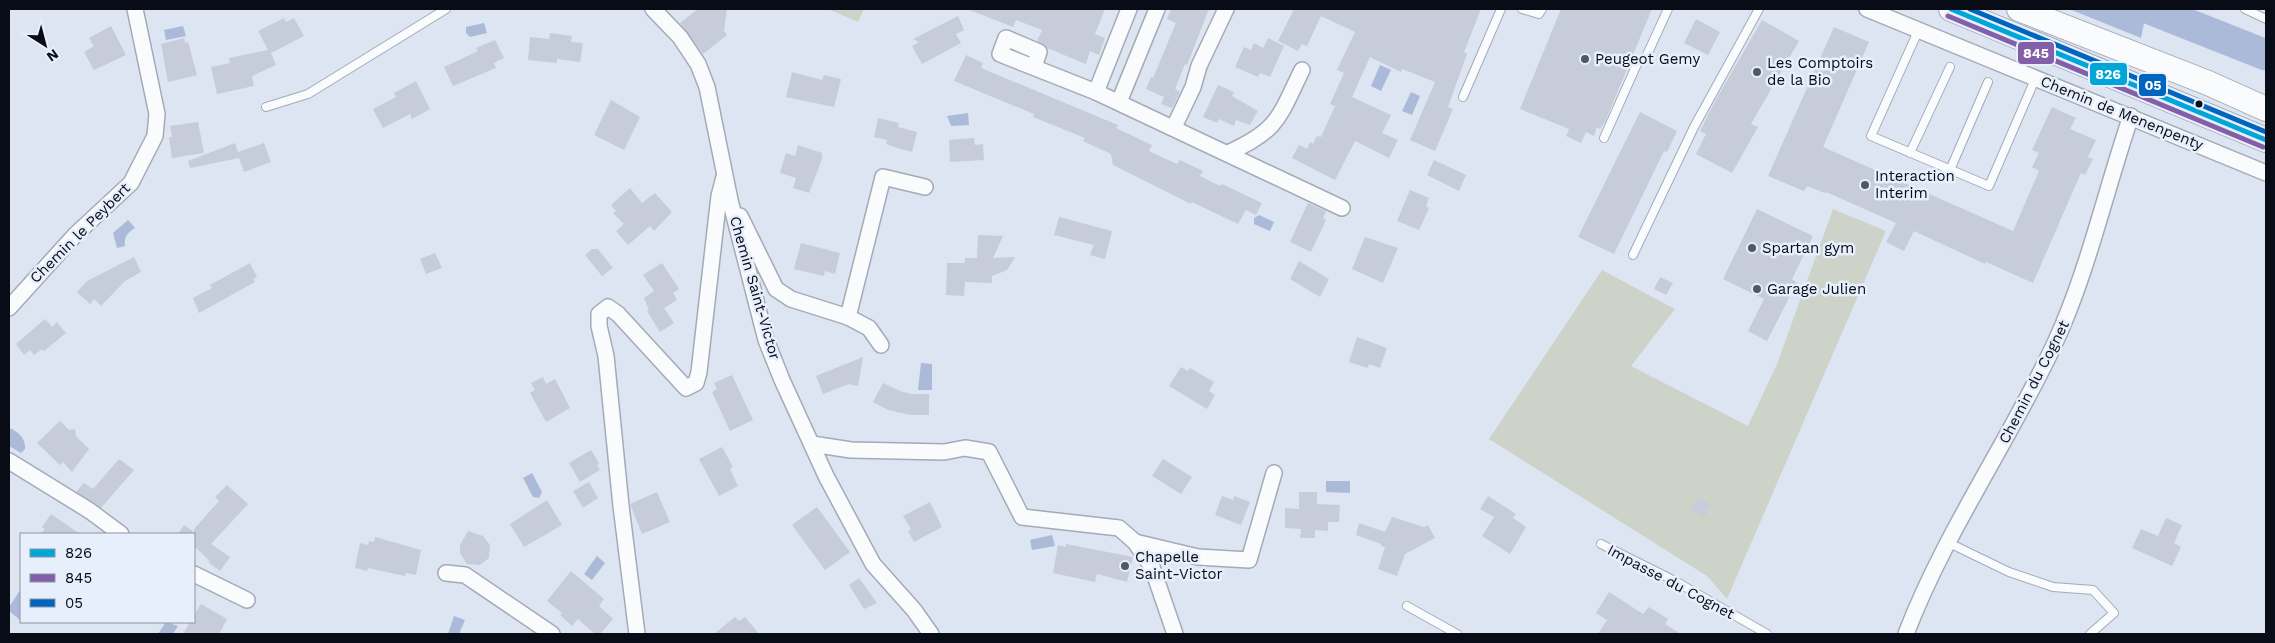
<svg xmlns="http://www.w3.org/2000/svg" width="2275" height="643" font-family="'Work Sans',sans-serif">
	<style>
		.green { fill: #cdd3c8 }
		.water { fill: #abbad8 }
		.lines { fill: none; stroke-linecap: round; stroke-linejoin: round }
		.river { stroke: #abbad8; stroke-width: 31 }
		.building { fill: #c6ccd9 }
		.lane-casing { stroke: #a4aab6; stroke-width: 10 }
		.street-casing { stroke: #a4aab6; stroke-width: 18 }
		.primary-casing { stroke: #a4aab6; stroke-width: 26 }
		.lane { stroke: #fafbfd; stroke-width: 8 }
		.street { stroke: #fafbfd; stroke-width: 15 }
		.primary { stroke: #fafbfd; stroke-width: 24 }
		.bus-1-casing { stroke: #e8effc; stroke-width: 9 }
		.bus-2-casing { stroke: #e8effc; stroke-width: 9 }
		.bus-3-casing { stroke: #e8effc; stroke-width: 9 }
		.bus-1 { stroke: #01a6d8; stroke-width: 5 }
		.bus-2 { stroke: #825fa8; stroke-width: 5 }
		.bus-3 { stroke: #0065bd; stroke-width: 5 }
		.poi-dot { fill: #525863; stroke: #e8effc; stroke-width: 2 }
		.bus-dot { fill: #070c16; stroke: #e8effc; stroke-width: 2 }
		.labels { text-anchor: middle; stroke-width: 5; stroke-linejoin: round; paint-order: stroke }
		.poi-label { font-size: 15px; fill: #070c16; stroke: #e8effc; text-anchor: start }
		.street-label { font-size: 15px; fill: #070c16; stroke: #e8effc }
		.line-badge { stroke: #e8effc; stroke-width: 2 }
		.badge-label { font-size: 14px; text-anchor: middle; font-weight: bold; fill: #fff }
	</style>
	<rect width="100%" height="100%" fill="#dde5f3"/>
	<g class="green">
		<path d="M828,9H864L858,22Z"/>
		<path d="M1833,209L1886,231L1727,599L1707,576L1489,439L1602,270L1675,309L1631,366L1748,426L1777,364Z"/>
	</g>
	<g class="water">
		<path d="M2069,9H2173L2246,36L2257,37L2266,64L2145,18L2141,38Z"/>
		<path d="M484,23L487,33L470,37L466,33V27Z"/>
		<path d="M183,26L186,36L166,40L164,30Z"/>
		<path d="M1380,65L1391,70L1381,91L1371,86Z"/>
		<path d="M1411,92L1420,96L1412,115L1402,111Z"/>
		<path d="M968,113L969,125L951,126L947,116Z"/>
		<path d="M1259,215L1274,222L1270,231L1254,224V218Z"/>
		<path d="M128,220L135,228C127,233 124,237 125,246L117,248L113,233Z"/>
		<path d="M921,363L932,364V390H918Z"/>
		<path d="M9,428C18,431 26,439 25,449L21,453L9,446Z"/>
		<path d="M532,473L542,492L539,498L533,497L523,478Z"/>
		<path d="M1326,481H1350V493L1326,492Z"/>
		<path d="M1052,535L1055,546L1032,550L1030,540Z"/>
		<path d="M597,556L605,563L592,580L584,574Z"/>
		<path d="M21,589V621L9,611V607Z"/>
		<path d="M454,616L465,620L459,634H448Z"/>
		<path d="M166,622L178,626L173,634H158Z"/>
	</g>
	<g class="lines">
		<path class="river" d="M2150,9L2266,55"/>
	</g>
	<g class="building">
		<path d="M698,9H727L724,31L727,35L703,54L680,23Z"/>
		<path d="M967,9H1105L1095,34L1105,38L1099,55L1090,51L1086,64L1047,48L1037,41L1042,30L1016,20L1013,27Z"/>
		<path d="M1171,9H1209L1187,65L1185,64L1175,89L1180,92L1172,108L1161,104L1164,97L1146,89L1151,77L1153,78L1176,23L1167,19Z"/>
		<path d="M1294,9H1481L1464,52L1467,54L1448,107L1453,109L1435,151L1410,140L1435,82L1402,69L1401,72L1370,57L1352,97L1391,115L1382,133L1398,140L1389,158L1355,141L1335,180L1292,158L1299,145L1307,149L1310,142L1313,144L1317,136L1321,137L1335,106L1330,104L1344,73L1337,70L1355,32L1321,16L1307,46L1302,44L1298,51L1278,41Z"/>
		<path d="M1561,9H1652L1605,122L1600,129L1597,127L1594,136L1586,132L1581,143L1566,136L1569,129L1520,109Z"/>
		<path d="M958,16L964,30L956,34L961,43L922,64L912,46L919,42L913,39Z"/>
		<path d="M284,18L286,22L294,18L304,36L271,53L276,65L252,76L254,86L217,94L211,67L230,63L229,58L268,50L258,31Z"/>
		<path d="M1696,19L1720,32L1708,55L1684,43Z"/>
		<path d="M1762,20L1799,41L1751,124L1758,127L1732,173L1696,154L1706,134L1700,131L1714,103Z"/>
		<path d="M111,26L126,55L94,70L84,52L94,46L89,38Z"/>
		<path d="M1834,27L1869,42L1823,147L2013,231L2039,171L2032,167L2039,153L2032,150L2052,107L2076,118L2070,129L2096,140L2088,157L2093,159L2085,175L2081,173L2033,283L1986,262L1985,264L1914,231L1904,251L1886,242L1896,223L1826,192L1825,193L1807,186L1804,191L1768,176Z"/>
		<path d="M550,33L572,36L571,42L583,43L580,62L557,59V63L528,60L530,37L549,39Z"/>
		<path d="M184,38L185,43L188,42L197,75L168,82L161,44Z"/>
		<path d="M1268,38L1284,46L1270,77L1260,73L1258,77L1235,67L1244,47L1251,50L1254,43L1263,48Z"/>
		<path d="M495,40L504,58L494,63L496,68L453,86L444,67L478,51L476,48Z"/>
		<path d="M966,55L983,63L981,68L1118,125L1116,128L1152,145L1149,151L1177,164L1180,160L1203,171L1200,176L1220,186L1222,184L1262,203L1256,215L1246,210L1238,224L1192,202L1191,204L1113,165L1111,154L1083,141L1085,138L1033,117L1034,114L954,81Z"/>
		<path d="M792,72L822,80L824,75L841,79L834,107L786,97Z"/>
		<path d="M416,81L430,109L412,119L410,114L383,128L373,109L396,97L394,93Z"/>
		<path d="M1218,85L1234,92L1232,96L1258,111L1250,125L1236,120L1234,126L1219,119L1217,123L1203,117Z"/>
		<path d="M611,100L640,117L624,150L594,135Z"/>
		<path d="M1640,112L1677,131L1667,152L1664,151L1614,254L1578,237Z"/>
		<path d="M878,118L899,123L898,127L917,132L912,152L894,147L886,144L887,140L874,137Z"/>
		<path d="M198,122L204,153L172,158L169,137H172L170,126Z"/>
		<path d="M974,138L975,145L983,144L984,160L950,162L949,140Z"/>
		<path d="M235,143L238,152L264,143L271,162L244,172L239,158L190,168L188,161Z"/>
		<path d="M798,145L822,153V159L809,193L793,188L796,178L780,173L786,153L795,156Z"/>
		<path d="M1434,160L1466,175L1459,191L1427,175Z"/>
		<path d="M630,188L642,203L655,193L672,212L654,231L650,226L628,245L616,231L624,224L613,213L616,211L611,205Z"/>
		<path d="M1410,190L1429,198L1426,206L1429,208L1419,230L1397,221Z"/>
		<path d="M1308,203L1326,211L1323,218L1326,220L1311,252L1290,242Z"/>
		<path d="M1757,209L1813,236L1792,279L1799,284L1792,295L1791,294L1767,341L1748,331L1764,299L1723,279Z"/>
		<path d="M1059,217L1112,231L1105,259L1090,255L1094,245L1054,235Z"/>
		<path d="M978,235L1003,236L993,258L1015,257L1007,270L992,276V283L965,282L964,296L946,295L947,263H965V258H977Z"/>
		<path d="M1365,237L1398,248L1383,283L1352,269Z"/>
		<path d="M801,243L840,253L835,274L825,271L824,276L794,269Z"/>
		<path d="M592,249H598L613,268L602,276L585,255Z"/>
		<path d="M435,253L442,268L426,274L420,259Z"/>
		<path d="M134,257L141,272L125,281L101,306L94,299L90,304L77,292L87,281Z"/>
		<path d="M1299,261L1329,279L1320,297L1290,279Z"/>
		<path d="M250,263L257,277L253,279L255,282L199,313L193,298L212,288L210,285Z"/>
		<path d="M662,263L679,289L673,293L677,300L664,308L674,323L660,332L647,311L649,310L644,298L654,291L643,275Z"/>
		<path d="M1660,277L1673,283L1666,295L1654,289Z"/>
		<path d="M45,319L52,327L57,322L66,333L44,351L42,349L34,355L30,350L24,355L16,344Z"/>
		<path d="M1357,337L1387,348L1380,368L1369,364L1368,368L1349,362Z"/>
		<path d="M863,357L858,386L849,384L823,394L816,376Z"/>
		<path d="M1181,367L1188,371L1190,368L1214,382L1209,391L1215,395L1207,409L1169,386Z"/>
		<path d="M732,375L753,420L730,431L712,392L717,389L714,383Z"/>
		<path d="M543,377L546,384L555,379L570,408L546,422L530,393L535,390L531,383Z"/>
		<path d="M883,383L900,391L912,394H929V415H911L888,410L873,402Z"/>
		<path d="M60,421L69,430L75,429L76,436L89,449L72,472L63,462L60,465L37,443Z"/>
		<path d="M722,447L733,467L730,469L738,486L719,496L699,459Z"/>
		<path d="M591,450L599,463L597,465L600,470L580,482L569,463Z"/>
		<path d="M119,459L134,470L101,508L76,492L84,483L93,489Z"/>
		<path d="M1163,459L1192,477L1181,494L1152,476Z"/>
		<path d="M589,482L598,498L583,508L573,491Z"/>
		<path d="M227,485L248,504L211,544L230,557L220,571L208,562L210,561L194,546V534H181L179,532L184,525L194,532V529L219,501L215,497Z"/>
		<path d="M657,492L670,522L642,534L630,504Z"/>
		<path d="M1299,492H1317V504L1340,505L1339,522H1328V531L1315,530V538H1300L1301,529L1285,528V508L1299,509Z"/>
		<path d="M1222,496L1233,500L1234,496L1250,502L1241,525L1215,515Z"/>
		<path d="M1488,496L1516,514L1513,518L1526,527L1510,554L1482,536L1494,517L1480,509Z"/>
		<path d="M1698,498L1711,505L1704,517L1691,510Z"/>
		<path d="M547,500L562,525L524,547L510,524Z"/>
		<path d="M930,502L942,527L914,542L908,531L911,529L903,516Z"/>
		<path d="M817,507L850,552L825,570L792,525Z"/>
		<path d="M51,514L80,534H41L45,529L42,527Z"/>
		<path d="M1392,517L1424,527L1428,525L1435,538L1405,554L1397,576L1378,569L1385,547L1381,546V544L1356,535L1359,523L1385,532Z"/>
		<path d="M2166,518L2182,525L2174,543L2181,547L2172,566L2132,548L2141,529L2158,536Z"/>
		<path d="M468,531L483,536L490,545L489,558L480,565L467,564L460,553V545Z"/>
		<path d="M375,537L421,550L416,575L406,573L405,576L368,568L367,571L355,568L360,543L368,545L369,541L374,542Z"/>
		<path d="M1066,544L1133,557L1127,582L1097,574L1095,582L1053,573L1058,545L1066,547Z"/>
		<path d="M571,571L604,599L599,606L613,619L600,634H595L578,619L572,626L560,615L562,613L547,601Z"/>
		<path d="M859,578L877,603L864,609L849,585Z"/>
		<path d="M1609,592L1643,614L1649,607L1668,619L1665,624L1681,634H1598L1607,620L1596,613Z"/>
		<path d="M201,604L227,619L219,634H183L190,622H194V615Z"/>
		<path d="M735,617L739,621L745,617L759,634H714Z"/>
	</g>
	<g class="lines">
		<defs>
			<g id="lane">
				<path d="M1522,9L1539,14L1542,9"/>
				<path d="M2245,9L2266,19"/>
				<path d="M1919,29L1871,136L1989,186L2036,77"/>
				<path d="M1463,97L1501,9"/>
				<path d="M266,107L308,94L446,9"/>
				<path d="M1604,138L1637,64L1646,57L1668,9"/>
				<path d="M1910,153L1950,67"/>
				<path d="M1950,170L1988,82"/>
				<path d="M1633,255L1694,127L1759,9"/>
				<path d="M1949,543L2009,572L2053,587L2093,590L2114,613L2090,634"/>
				<path d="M1601,544L1675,581L1767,634"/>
				<path d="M1407,606L1457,634"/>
			</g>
			<g id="street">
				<path d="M653,9L680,37L698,64L707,87L730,200L766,340L782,380L826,476L873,564L914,610L931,634"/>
				<path d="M1867,9L2266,173"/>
				<path d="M1034,67L1039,52L1006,38L1000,54L1096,92L1129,9"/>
				<path d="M1096,92L1342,208"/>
				<path d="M1119,102L1157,9"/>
				<path d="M1174,127L1193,87L1199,66L1226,9"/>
				<path d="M1228,153C1279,130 1279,117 1302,70"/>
				<path d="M740,216L776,289L791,299L848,317L883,177L925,187"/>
				<path d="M9,308L75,235L131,183L155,136L157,114L135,9"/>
				<path d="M848,317L869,328L881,345"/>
				<path d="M812,444L851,450L944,452L965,448L989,452L1022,517L1119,528L1135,542L1152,567L1175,634"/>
				<path d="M9,461L90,511L121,534"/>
				<path d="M1135,542L1198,557L1249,560L1274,473"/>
				<path d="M446,573L465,575L552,634"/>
				<path d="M194,574L247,600"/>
				<path d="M637,634L621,506L606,356L599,326V314L608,307L618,314L686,388L696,383L699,372L719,196L724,177"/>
				<path d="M1906,634C1944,534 2008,443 2054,345C2088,272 2105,192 2131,116"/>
			</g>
			<g id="primary">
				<path d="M1951,9L2266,140"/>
				<path d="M2019,9L2208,83L2266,109"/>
			</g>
		</defs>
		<use href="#lane" class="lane-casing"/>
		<use href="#street" class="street-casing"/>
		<use href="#primary" class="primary-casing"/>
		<use href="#lane" class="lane"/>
		<use href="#street" class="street"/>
		<use href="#primary" class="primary"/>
		<defs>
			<path id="bus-1" d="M1951,9L2266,140"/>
			<path id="bus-2" d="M1948,16L2263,147"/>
			<path id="bus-3" d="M1970,9L2266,132"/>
		</defs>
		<use href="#bus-1" class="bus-1-casing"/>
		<use href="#bus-2" class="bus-2-casing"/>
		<use href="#bus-3" class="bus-3-casing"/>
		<use href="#bus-1" class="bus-1"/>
		<use href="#bus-2" class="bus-2"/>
		<use href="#bus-3" class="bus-3"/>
	</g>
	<g class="poi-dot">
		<circle cx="1585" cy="59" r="5"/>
		<circle cx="1757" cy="72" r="5"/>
		<circle cx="1865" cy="185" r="5"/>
		<circle cx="1752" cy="248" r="5"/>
		<circle cx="1757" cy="289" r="5"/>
		<circle cx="1125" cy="566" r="5"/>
	</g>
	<circle class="bus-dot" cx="2199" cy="104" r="4.5"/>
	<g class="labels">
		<g class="poi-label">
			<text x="1595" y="64">Peugeot Gemy</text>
			<text x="1767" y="68">Les Comptoirs<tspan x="1767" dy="17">de la Bio</tspan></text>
			<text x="1875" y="181">Interaction<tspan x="1875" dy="17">Interim</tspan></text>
			<text x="1762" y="253">Spartan gym</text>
			<text x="1767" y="294">Garage Julien</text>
			<text x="1135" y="562">Chapelle<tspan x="1135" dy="17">Saint-Victor</tspan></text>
		</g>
		<g class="street-label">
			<text transform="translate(2122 113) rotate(22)" y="5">Chemin de Menenpenty</text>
			<text transform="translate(80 233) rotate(-45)" y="5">Chemin le Peybert</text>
			<text transform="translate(755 288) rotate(74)" y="5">Chemin Saint-Victor</text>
			<text transform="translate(2034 382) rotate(-63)" y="5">Chemin du Cognet</text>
			<text transform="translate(1671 582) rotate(28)" y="5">Impasse du Cognet</text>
		</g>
	</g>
	<g class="line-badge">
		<rect x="2017" y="41" width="38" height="24" rx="5" fill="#825fa8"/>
		<rect x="2089" y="62" width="39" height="24" rx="5" fill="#01a6d8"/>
		<rect x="2138" y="73" width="29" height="24" rx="5" fill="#0065bd"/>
	</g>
	<g class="badge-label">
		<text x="2036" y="58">845</text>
		<text x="2108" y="79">826</text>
		<text x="2153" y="90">05</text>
	</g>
	<rect width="2275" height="643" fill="none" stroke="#070c16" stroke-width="20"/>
	<rect x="20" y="533" width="175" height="90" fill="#e8effc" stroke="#8e94a0"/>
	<rect x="30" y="549" width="25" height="8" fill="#01a6d8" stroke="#8e94a0"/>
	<text x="65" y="558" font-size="15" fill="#070c16">826</text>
	<rect x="30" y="574" width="25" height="8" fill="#825fa8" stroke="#8e94a0"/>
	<text x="65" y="583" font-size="15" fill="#070c16">845</text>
	<rect x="30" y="599" width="25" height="8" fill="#0065bd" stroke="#8e94a0"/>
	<text x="65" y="608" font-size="15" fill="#070c16">05</text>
	<g transform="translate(45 45) rotate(144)" stroke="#e8effc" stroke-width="4" paint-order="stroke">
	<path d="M0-4L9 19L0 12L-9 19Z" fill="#070c16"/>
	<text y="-8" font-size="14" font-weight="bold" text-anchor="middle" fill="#070c16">N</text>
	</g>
</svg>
